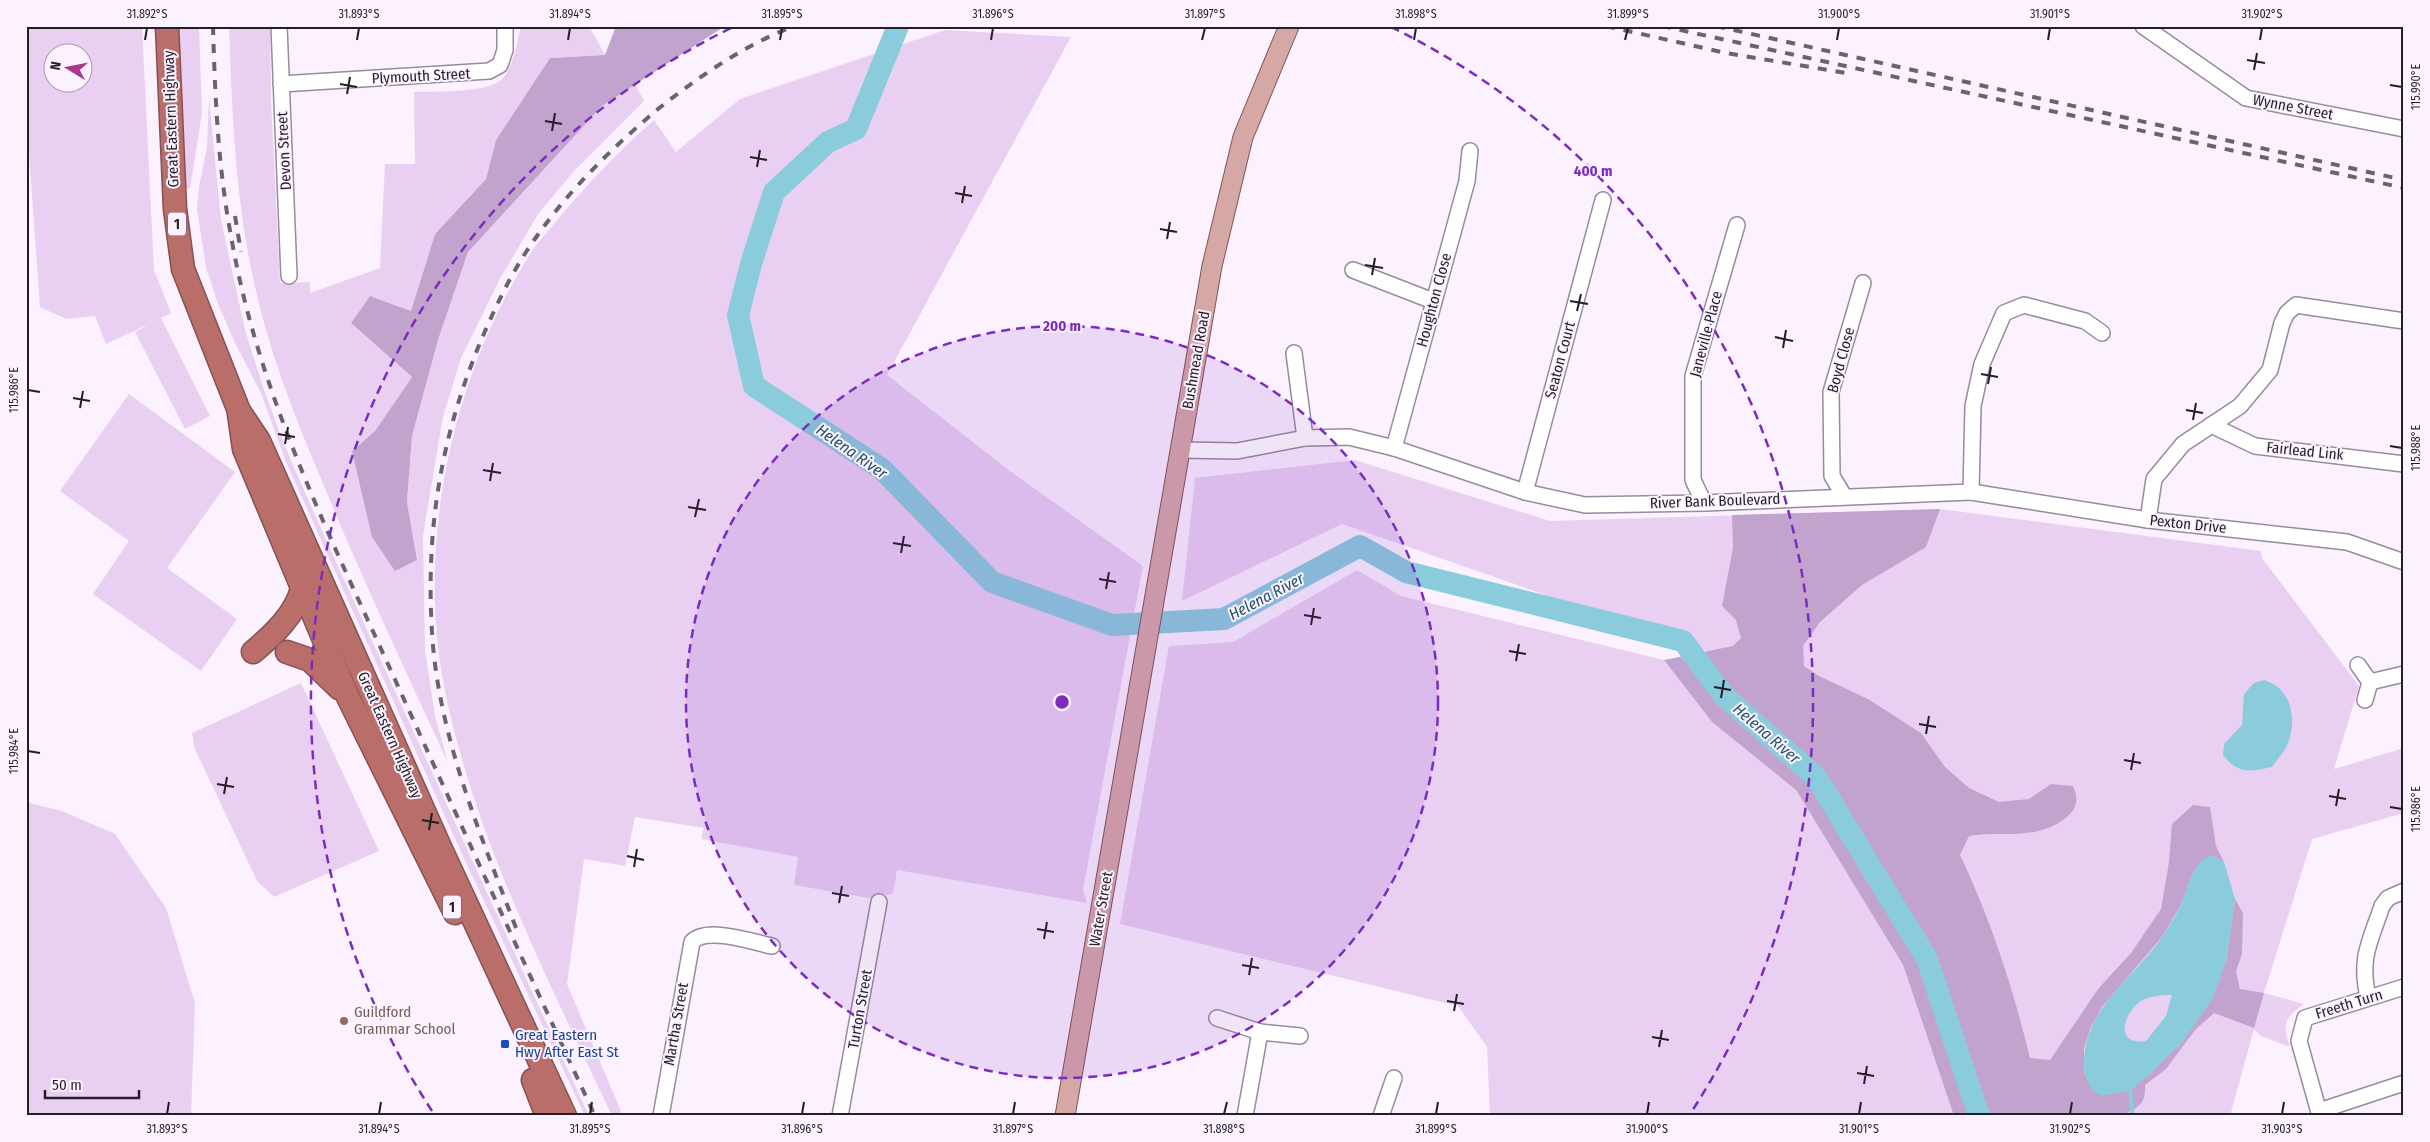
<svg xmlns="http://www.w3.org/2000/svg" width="2430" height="1142" font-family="'Fira Sans Condensed',sans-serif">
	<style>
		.green { fill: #e9d0f3; fill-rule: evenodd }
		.forest { fill: #c2a3ce }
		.water { fill: #8acbdc; fill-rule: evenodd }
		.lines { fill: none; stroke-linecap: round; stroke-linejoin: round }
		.stream { stroke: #8acbdc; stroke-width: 4 }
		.river { stroke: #8acbdc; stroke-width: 22 }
		.minor-casing { stroke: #988a9f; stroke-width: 18 }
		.major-casing { stroke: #855252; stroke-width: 21 }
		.highway-casing { stroke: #855252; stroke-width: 25 }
		.minor { stroke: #fff; stroke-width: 15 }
		.major { stroke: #d5a8a6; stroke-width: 19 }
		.highway { stroke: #b96e6a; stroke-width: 22 }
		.rail { stroke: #6a626c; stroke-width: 4; stroke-dasharray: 9 9; stroke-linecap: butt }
		.ticks { fill: none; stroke: #241e26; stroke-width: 2 }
		.ring { fill: none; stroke: #7b2cbf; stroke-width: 2.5; stroke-dasharray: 9 6 }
		.education-dot { fill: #8d6e63; stroke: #fbf1ff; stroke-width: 2 }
		.transit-dot { fill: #1a4fb4; stroke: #fbf1ff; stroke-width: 2 }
		.labels { text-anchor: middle; stroke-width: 4; stroke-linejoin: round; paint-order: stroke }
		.shield { fill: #fbf1ff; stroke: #645d67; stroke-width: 1 }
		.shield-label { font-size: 14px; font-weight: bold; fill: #241e26 }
		.street-label { font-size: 15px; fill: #241e26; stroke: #fbf1ff }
		.education-label { font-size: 15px; fill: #785e54; stroke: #fbf1ff; text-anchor: start }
		.transit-label { font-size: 15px; fill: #164399; stroke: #fbf1ff; text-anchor: start }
		.water-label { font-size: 16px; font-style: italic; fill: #1f5562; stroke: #fbf1ff }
		.centre { fill: #7b2cbf; stroke: #fbf1ff; stroke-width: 2.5 }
		.ring-label { font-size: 15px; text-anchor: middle; font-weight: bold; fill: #7b2cbf; stroke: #fbf1ff; stroke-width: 4; stroke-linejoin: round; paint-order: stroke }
		.neatline { fill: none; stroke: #241e26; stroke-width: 2 }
		.ticks-label { font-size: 12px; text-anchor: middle; fill: #241e26 }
	</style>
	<rect width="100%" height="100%" fill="#fbf1ff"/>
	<g class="green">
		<path d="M26,26H142L154,270L171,313L161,318L210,416L185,429L135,332L151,323L106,344L95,316L66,319L40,307L26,111ZM52,52H82V82H52Z"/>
		<path d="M177,26H199L202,113L190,189L185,188Z"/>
		<path d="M229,26H270L271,100L280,283L310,282V293L380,268L385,164H415L414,92C434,91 492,94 504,77C514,63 517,43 521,26H589L605,55L550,58L496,140L486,179L435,234L411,311L370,296L351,323L412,377L375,431L352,451L417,559L407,502L412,436L438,340L468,252L602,106L635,84L644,101L574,171L538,214L501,277L461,358L443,417L423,536L425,650L435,716L448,763C404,667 359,572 319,474C293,412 268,349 254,282C235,198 232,112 229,26Z"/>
		<path d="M945,30L1071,37L887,375L1010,471L1143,566L1083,890L1087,903L897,870L893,894L869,898L794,885L798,857L701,839L704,828L635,817L625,866L584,859L567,984L623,1116H612C547,977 474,837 444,686C416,540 453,372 534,248C541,238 551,228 559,218C588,183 620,150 654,120L676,152L740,99Z"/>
		<path d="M209,98L221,220L245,330L263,387L283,442L326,540L589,1116H585L461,852L286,462L261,393L235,343L218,304L206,267L197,209L199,187L207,147Z"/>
		<path d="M129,394L235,472L167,568L237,619L201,671L93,594L129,541L60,491Z"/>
		<path d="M1355,460L1550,521L1940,509L2261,551L2262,558L2359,686L2334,769L2404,748V813L2312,839L2264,993L2304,1004C2284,1019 2282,1023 2290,1047L2261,1036L2254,1029L2230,1116H2000L1718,655L1342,524L1182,601L1195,478Z"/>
		<path d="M1357,570L1401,596L1664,660L1712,722L1796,790L1903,965L1954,1116H1490L1487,1047L1458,1006L1120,924L1169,646L1233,642Z"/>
		<path d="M301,683L379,851L274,897L257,881L195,749L192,733Z"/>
		<path d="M26,802L62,811L115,834L166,908L195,1003L191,1116H26Z"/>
	</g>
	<g class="forest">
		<path d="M616,26H725L602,106L468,252L438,340L412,436L407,502L417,560L395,571L372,537L352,451L375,431L412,377L351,323L370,296L411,311L435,234L486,179L496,140L550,58L605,55Z"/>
		<path d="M1940,509L1926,547L1862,585L1820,622L1803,646L1804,666L1819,676L1868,699L1921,733L1945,767L1969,788L1999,802L2029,799L2051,784L2073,786C2078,797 2078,807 2068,816C2038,842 2003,830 1969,836L1960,855C1991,920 2013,988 2030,1058L2050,1060L2098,989L2131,953L2161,909L2169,862L2172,824L2193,805L2210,807L2216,846L2224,862L2211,855L2193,872L2182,903L2162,937L2102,1007L2091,1027L2084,1048V1073L2130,1091L2182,1043L2226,962L2235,899L2243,913L2242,954L2236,971L2240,989L2264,993L2254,1028L2214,1013L2195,1030L2166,1069L2145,1085C2146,1106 2138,1107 2121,1116H1954L1903,965L1796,790L1712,722L1664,660L1733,646L1741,638L1736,620L1722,606L1733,548L1732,515Z"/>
	</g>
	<g class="water">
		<path d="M2264,680C2293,688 2298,723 2286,748C2282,754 2276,761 2272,767C2250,772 2238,774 2223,755L2224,744L2242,725L2244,694L2254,683Z"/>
		<path d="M2211,855L2224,862L2235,899L2226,962L2213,998L2182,1043L2152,1072L2130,1091L2100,1096C2088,1088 2084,1077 2084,1064C2084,1006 2136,978 2164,934C2170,925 2176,915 2181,905C2190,886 2190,864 2211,855ZM2172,995L2166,1016L2146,1041C2114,1046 2123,1013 2141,1001C2149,996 2163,995 2172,995Z"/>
	</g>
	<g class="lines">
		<path class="stream" d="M2130,1091L2133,1116"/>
		<path class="river" d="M898,26L856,129L828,142L774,192L751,264L738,315L754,386L882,469L992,582L1112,625L1224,619L1360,546L1406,572L1683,641L1725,697L1816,777L1927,959L1979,1116"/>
		<defs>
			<g id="minor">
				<path d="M279,26L289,276"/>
				<path d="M2143,26L2246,98L2404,129"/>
				<path d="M281,84L489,71L500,65L505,50V26"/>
				<path d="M1353,270L1433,301"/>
				<path d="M1294,353L1305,438"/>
				<path d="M2211,425L2255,446L2404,464"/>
				<path d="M1394,448L1467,181L1470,151"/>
				<path d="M1181,450L1237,451L1305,438L1349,437L1394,448L1525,492L1585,505L1704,503L1971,492L1973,406L1982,364L2004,313L2024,305L2085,321L2102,333"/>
				<path d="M1525,492L1603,200"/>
				<path d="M1971,492L2148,520L2347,542L2404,562"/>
				<path d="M1844,496L1832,476L1831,392L1863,283"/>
				<path d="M1704,503L1693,480V376L1737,225"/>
				<path d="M2148,520L2154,479L2183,444L2240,406L2270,370L2282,323L2287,313L2296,305L2404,321"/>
				<path d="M2358,665L2370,682"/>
				<path d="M2370,682L2404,674"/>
				<path d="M2365,700L2370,682"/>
				<path d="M2368,997C2359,958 2370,942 2382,906L2388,898L2404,891"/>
				<path d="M1217,1018L1260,1032L1300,1036"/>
				<path d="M2319,1111L2404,1083"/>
				<path d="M661,1116L692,942C706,926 752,942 772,946"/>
				<path d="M840,1116L879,902"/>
				<path d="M1245,1116L1260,1032"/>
				<path d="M1381,1116L1394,1078"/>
				<path d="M2320,1116L2299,1041L2305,1018L2404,987"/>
			</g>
			<path id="major" d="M1065,1116L1212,266L1243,137L1289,26"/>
			<g id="highway">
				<path d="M167,26L175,209L183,269L239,411L259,441L440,847L565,1116"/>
				<path d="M239,414L244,449L348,697L455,913"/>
				<path d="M253,652C273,635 296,614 302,588"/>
				<path d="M287,652L310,660L339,688"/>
				<path d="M533,1080L547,1116"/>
			</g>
		</defs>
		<use href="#minor" class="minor-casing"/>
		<use href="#major" class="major-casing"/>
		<use href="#highway" class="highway-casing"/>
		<use href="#minor" class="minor"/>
		<use href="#major" class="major"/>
		<use href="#highway" class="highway"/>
		<g class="rail">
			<path d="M213,26C215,97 218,167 231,236C259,399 335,546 402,695C466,836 530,976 595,1116"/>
			<path d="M1606,26L1726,53L1846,73"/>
			<path d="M1662,26L2404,188"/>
			<path d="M1716,26L2404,180"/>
			<path d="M235,216L241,252"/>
			<path d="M516,928C480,833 438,735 432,632C425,520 444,421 490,320C503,291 518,262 537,236C570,189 614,146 658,109C697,78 747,43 795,26"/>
		</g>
	</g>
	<path class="ticks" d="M145,40L147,28M357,40L359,28M568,40L570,28M780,40L782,28M991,40L993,28M1202,40L1205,28M1414,40L1416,28M1625,40L1628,28M1837,40L1839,28M2048,40L2050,28M2260,40L2262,28M2247,60L2265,63M2254,70L2257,53M340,84L357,87M2390,85L2402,87M347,94L350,77M545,121L562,124M552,131L555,113M750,157L767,160M757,167L760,150M955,193L972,196M962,203L965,186M1160,229L1177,232M1167,239L1170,222M1365,265L1383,268M1372,275L1375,258M1570,301L1588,304M1577,311L1581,294M1775,337L1793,341M1783,348L1786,330M1981,374L1998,377M1988,384L1991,367M28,390L40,392M73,398L90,401M80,408L83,391M2186,410L2203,413M2193,420L2196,403M278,434L295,437M285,444L288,427M2390,446L2402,448M483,470L501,473M490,481L493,463M688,507L706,510M695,517L699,499M893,543L911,546M901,553L904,536M1099,579L1116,582M1106,589L1109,572M1304,615L1321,618M1311,625L1314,608M1509,651L1526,654M1516,661L1519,644M1714,687L1731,690M1721,698L1724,680M1919,724L1936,727M1926,734L1929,716M28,751L40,753M2124,760L2141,763M2131,770L2134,753M217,784L234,787M224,794L227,777M2329,796L2346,799M2336,806L2339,789M2390,807L2402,809M422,820L439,823M429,830L432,813M627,856L644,860M634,867L637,849M832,893L849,896M839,903L842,886M1037,929L1054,932M1044,939L1047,922M1242,965L1259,968M1249,975L1252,958M1447,1001L1464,1004M1454,1011L1457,994M1652,1037L1669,1040M1659,1047L1662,1030M1857,1073L1874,1076M1864,1084L1867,1066M167,1114L169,1102M379,1114L381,1102M590,1114L592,1102M802,1114L804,1102M1013,1114L1015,1102M1224,1114L1227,1102M1436,1114L1438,1102M1647,1114L1649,1102M1859,1114L1861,1102M2070,1114L2072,1102M2282,1114L2284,1102"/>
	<circle cx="1062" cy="702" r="376" fill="#7b2cbf" fill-opacity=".12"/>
	<g class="ring">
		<circle cx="1062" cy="702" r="376"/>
		<path d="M432 1111A751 751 0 0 1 733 27M1391 27A751 751 0 0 1 1692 1111"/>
	</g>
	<circle class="education-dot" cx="344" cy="1021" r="5"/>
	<rect class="transit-dot" x="500" y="1039" width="10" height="10" rx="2.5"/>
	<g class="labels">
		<g class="shield">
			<rect x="168" y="212.5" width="18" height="23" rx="4"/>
			<rect x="443" y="895.5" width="18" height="23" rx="4"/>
		</g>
		<g class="shield-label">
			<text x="177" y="229">1</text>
			<text x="452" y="912">1</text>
		</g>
		<g class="street-label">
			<text transform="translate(421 76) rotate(-3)" y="5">Plymouth Street</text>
			<text transform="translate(2293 107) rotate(11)" y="5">Wynne Street</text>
			<text transform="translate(171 119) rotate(-92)" y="5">Great Eastern Highway</text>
			<text transform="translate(284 151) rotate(-93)" y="5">Devon Street</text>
			<text transform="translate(1434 300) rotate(-75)" y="5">Houghton Close</text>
			<text transform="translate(1706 334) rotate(-75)" y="5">Janeville Place</text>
			<text transform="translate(1196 360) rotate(-80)" y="5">Bushmead Road</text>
			<text transform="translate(1560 360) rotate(-75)" y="5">Seaton Court</text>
			<text transform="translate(1841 360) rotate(-75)" y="5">Boyd Close</text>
			<text transform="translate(2305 451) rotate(6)" y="5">Fairlead Link</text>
			<text transform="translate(1715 501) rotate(-2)" y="5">River Bank Boulevard</text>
			<text transform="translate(2188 524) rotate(6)" y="5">Pexton Drive</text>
			<text transform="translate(390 735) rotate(66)" y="5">Great Eastern Highway</text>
			<text transform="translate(1101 909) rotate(-80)" y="5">Water Street</text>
			<text transform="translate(2349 1004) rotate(-17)" y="5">Freeth Turn</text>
			<text transform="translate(860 1009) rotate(-80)" y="5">Turton Street</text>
			<text transform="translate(676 1024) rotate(-80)" y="5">Martha Street</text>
		</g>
		<g class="education-label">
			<text x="354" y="1017">Guildford<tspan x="354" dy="17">Grammar School</tspan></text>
		</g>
		<g class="transit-label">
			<text x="515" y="1040">Great Eastern<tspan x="515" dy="17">Hwy After East St</tspan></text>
		</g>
		<g class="water-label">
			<text transform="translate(852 451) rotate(35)" y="6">Helena River</text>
			<text transform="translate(1266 596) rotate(-28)" y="6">Helena River</text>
			<text transform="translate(1767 733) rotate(41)" y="6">Helena River</text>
		</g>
	</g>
	<circle cx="1062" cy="702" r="8" class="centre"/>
	<g class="ring-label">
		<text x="1593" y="176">400 m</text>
		<text x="1062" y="331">200 m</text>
	</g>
	<rect width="2430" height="1142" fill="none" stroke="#fbf1ff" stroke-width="55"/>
	<g transform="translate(68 68) rotate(280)"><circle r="24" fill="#fbf1ff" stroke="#a59da8"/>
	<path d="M0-4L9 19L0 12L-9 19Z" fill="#ac378e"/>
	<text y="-8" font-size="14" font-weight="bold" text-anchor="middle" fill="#241e26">N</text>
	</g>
	<path d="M45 1090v8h94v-8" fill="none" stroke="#241e26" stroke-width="2.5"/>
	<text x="52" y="1090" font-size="15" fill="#241e26" stroke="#fbf1ff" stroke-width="4" paint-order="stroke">50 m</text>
	<rect x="28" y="28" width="2374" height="1086" class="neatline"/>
	<g class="ticks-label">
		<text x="147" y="18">31.892°S</text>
		<text x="359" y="18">31.893°S</text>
		<text x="570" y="18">31.894°S</text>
		<text x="782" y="18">31.895°S</text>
		<text x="993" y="18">31.896°S</text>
		<text x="1205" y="18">31.897°S</text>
		<text x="1416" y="18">31.898°S</text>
		<text x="1628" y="18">31.899°S</text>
		<text x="1839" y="18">31.900°S</text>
		<text x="2050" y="18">31.901°S</text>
		<text x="2262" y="18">31.902°S</text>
		<text transform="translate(2416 87) rotate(-90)" y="4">115.990°E</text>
		<text transform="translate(14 390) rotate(-90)" y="4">115.986°E</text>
		<text transform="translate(2416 448) rotate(-90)" y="4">115.988°E</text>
		<text transform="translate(14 751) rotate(-90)" y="4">115.984°E</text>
		<text transform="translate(2416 809) rotate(-90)" y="4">115.986°E</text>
		<text x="167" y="1133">31.893°S</text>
		<text x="379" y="1133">31.894°S</text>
		<text x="590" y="1133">31.895°S</text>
		<text x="802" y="1133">31.896°S</text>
		<text x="1013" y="1133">31.897°S</text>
		<text x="1224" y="1133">31.898°S</text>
		<text x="1436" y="1133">31.899°S</text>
		<text x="1647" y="1133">31.900°S</text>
		<text x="1859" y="1133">31.901°S</text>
		<text x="2070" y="1133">31.902°S</text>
		<text x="2282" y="1133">31.903°S</text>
	</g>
</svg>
